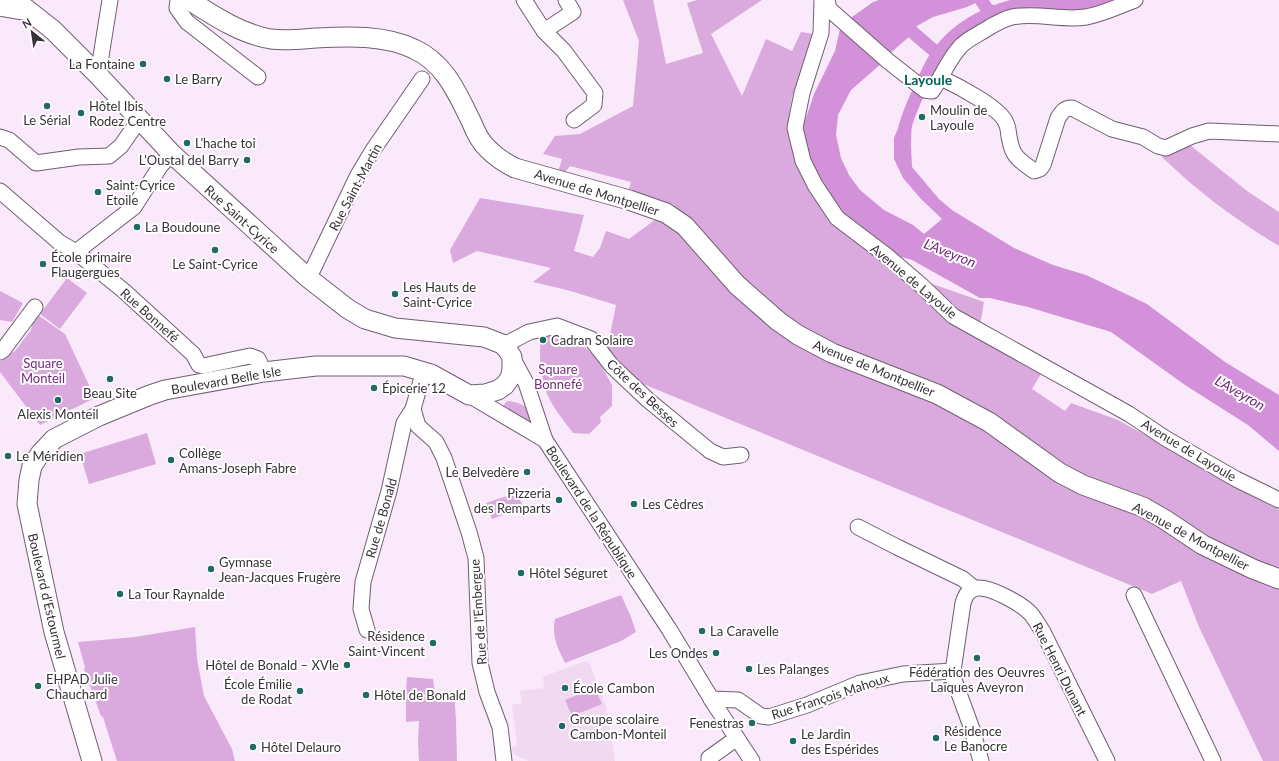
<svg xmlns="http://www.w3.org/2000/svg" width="1279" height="761" font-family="Lato,sans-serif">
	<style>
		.built { fill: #f1d9f2 }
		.green { fill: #daa9dd }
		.water { fill: #d391d9 }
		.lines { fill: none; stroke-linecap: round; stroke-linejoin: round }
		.canal { stroke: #d391d9; stroke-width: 13 }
		.minor-casing { stroke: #6f5f70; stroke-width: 17 }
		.major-casing { stroke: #6f5f70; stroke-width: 21 }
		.minor { stroke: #fff; stroke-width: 15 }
		.major { stroke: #fff; stroke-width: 19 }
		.poi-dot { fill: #206a63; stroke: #fff; stroke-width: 1.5 }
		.labels { text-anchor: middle; stroke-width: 4; stroke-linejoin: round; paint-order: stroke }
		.poi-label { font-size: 13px; fill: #383139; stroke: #fff; text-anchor: start }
		.street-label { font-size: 13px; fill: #383139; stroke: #fff }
		.park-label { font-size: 13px; fill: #76297e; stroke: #fff }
		.neighbourhood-label { font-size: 14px; font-weight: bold; fill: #00635c; stroke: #fff }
		.water-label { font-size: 14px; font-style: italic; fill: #73257b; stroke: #fff }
	</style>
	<rect width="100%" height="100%" fill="#fae8fb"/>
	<path class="built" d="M585,661L589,662L606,707L615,761H529L513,754L512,747L517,745L512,705L522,703L520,691L544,688L543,677Z"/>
	<g class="green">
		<path d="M623,0H653L666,64L703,53L687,3L697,0H762L711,34L742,96L766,39L792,51L801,32L814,34L804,68L792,97L788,121L792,149L814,192L861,245L895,271L984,302L978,337L1041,374L1032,389L1065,411L1071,403L1118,420L1279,510V761H1263L1199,627L1181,581L1152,594L636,381L607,350L616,305L567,290L533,282L551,268L477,251L453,263L450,250L480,198L584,215L574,251L593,257L600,248L606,231L629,239L675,205L628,192L631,182L570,166L564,174L558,172L562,159L543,154L555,136L580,134L633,106L639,41Z"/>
		<path d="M1025,0H1113L1096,6H1024Z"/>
		<path d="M1180,137L1247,191L1279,212V246C1237,221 1197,191 1162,157Z"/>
		<path d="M67,278L87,293L60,329L40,314Z"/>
		<path d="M0,291L23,303L12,322L0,320Z"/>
		<path d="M38,315L65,334L95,398L40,425L0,372V362L3,358L15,351L31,330L33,320Z"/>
		<path d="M548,331L571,337L588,350L598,360L612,385V406L600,417L601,422L589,434L573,433C563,419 550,405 545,388C540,371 539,354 541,336L546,340Z"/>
		<path d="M507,401C529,403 532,413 539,432L501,408Z"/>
		<path d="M147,433L156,464L89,484L80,454Z"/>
		<path d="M516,493L524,507L492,519L486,503Z"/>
		<path d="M621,595L631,617L636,632L621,641L565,663C558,649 551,635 555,619Z"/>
		<path d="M195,627L197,659L204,696L232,749L235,761H117L103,717L101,716L84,669L85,667L78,642L135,637Z"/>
		<path d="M407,677L433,679L435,693H439L440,699L447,698L446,692L454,691L456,720L457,761H419L418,743L419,721L406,722V701L397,702V691L406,690Z"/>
		<path d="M595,688L602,704L572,716L565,700Z"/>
	</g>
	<path class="water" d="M879,0H982L967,7L933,17L915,27L918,29L887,56L882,63L851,90L838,115L836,135L841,158L849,175L860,190L884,210L913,225L924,234L942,219L921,199L903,178L894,159V138L906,110L912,111L911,145L912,167L939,199L952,210L1014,248L1053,265L1086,275L1147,304L1225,362L1279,395V451L1248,425L1185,385L1111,332L1028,307L990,298H980L912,260L898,256L843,216L820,184L804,142V124L814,94L835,51L840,29L852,17L873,2Z"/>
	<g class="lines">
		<g class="canal">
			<path d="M981,0L987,9L994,13"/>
			<path d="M910,30L938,54"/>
			<path d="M905,127C909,112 916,98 922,84C927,74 931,63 938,54C955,29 985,13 1013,6H1096L1113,0"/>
		</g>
		<defs>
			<g id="minor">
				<path d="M178,0L177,8L187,22L258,77"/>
				<path d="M524,0L544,31"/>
				<path d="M566,0L573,12L544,31L564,51L595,93L594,105L574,120"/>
				<path d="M822,0L821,33L802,93L795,128L803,161L815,185L837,218L887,256L922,286L953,316L1129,414L1165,438L1236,479L1279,500"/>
				<path d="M827,0L829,9L888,61L925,90L932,91C942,77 948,60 960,47C966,40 977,35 985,30C993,25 1003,19 1012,17C1037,12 1062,21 1086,17C1103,14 1119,6 1135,0"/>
				<path d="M98,75L110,0"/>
				<path d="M941,78C956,85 1001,108 1006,123C1009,128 1008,135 1010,141C1013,158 1021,161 1034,171L1040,169L1043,165L1058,118C1062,112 1064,108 1072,108L1112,129L1143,137L1158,146L1166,148L1192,136L1209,131L1279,134"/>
				<path d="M0,137L9,140L36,163L79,157L109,156L121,146L139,120"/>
				<path d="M0,191L59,242L76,252L124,291L193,354L199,365L203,366L250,356L258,359L264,372"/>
				<path d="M76,252L134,207L161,165L172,154"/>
				<path d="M307,277L313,269L358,175L373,150L422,79"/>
				<path d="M502,344L510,342L529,332L557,326L591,339L612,366L648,400L710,451L723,457L741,455"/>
				<path d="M0,352L3,350L35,307"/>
				<path d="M512,357L526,383L545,440"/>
				<path d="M427,373L421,381L413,409L418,426L436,442L444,458L469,532L476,558L480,663L487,692L500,727L504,761"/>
				<path d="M469,395L545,440L669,629L715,705L752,761"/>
				<path d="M858,527L897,547L963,579L974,588"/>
				<path d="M1134,595L1213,761"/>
				<path d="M367,630L361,609L363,582L389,491L404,423L413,409"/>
				<path d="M711,699L738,700L761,716L769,717L807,705L860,683L903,674L953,671"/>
				<path d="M709,761V758L737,738"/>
				<path d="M981,761L972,729L953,677V671L963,603C965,597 967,591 974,589C986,583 1023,605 1031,614C1036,620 1039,626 1043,632L1107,761"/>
			</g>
			<g id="major">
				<path d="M15,0L53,30L98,75L172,154L307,277L348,309L365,319L395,328L484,337L502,344L507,349L512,357V370L510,378L505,385L498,390L485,394L469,395L431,374L404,366H316L264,372L165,390L150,395L99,416L54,439L40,454L32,466L29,480L27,504L54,632L92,761"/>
				<path d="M189,0C214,16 241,34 271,39C286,41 301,39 316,38C348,36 385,35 414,49C445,63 457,93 471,121C475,131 480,142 488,149C496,157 505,163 515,168L629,200L666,213L685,226L737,285L778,321L798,335L832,353L937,394L989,422L1060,473L1083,485L1143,507L1164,519L1203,545L1253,569L1279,579"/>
				<path d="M0,6L28,11"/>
			</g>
		</defs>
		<use href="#minor" class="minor-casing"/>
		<use href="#major" class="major-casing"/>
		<use href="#minor" class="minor"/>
		<use href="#major" class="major"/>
	</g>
	<g class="poi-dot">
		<circle cx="143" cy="64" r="4"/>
		<circle cx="167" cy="79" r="4"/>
		<circle cx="47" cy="106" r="4"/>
		<circle cx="81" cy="113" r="4"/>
		<circle cx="922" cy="117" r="4"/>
		<circle cx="187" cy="143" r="4"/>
		<circle cx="247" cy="160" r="4"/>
		<circle cx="98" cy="192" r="4"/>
		<circle cx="137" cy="227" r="4"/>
		<circle cx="215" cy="250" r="4"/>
		<circle cx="43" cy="264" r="4"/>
		<circle cx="395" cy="294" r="4"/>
		<circle cx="543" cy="340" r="4"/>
		<circle cx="110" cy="379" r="4"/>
		<circle cx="374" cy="388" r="4"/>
		<circle cx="58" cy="400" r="4"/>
		<circle cx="8" cy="456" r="4"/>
		<circle cx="171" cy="460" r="4"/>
		<circle cx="527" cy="472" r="4"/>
		<circle cx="559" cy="500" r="4"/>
		<circle cx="634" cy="504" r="4"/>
		<circle cx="211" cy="569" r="4"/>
		<circle cx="521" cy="573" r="4"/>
		<circle cx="120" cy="594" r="4"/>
		<circle cx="702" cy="631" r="4"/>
		<circle cx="433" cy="643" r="4"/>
		<circle cx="716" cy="653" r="4"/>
		<circle cx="977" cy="658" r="4"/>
		<circle cx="347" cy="665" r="4"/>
		<circle cx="749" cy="669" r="4"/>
		<circle cx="38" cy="686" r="4"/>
		<circle cx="565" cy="688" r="4"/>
		<circle cx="300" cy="691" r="4"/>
		<circle cx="366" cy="695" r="4"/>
		<circle cx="752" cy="723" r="4"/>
		<circle cx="562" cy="726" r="4"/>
		<circle cx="936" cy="738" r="4"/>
		<circle cx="793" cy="741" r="4"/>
		<circle cx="253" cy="747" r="4"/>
	</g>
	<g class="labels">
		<g class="poi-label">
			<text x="135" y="69" text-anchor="end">La Fontaine</text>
			<text x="175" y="84">Le Barry</text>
			<text x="89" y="111">Hôtel Ibis<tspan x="89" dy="15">Rodez Centre</tspan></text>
			<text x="930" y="115">Moulin de<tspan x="930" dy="15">Layoule</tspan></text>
			<text x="47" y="125" text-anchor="middle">Le Sérial</text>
			<text x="195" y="148">L'hache toi</text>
			<text x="239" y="165" text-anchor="end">L'Oustal del Barry</text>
			<text x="106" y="190">Saint-Cyrice<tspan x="106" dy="15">Etoile</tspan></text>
			<text x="145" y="232">La Boudoune</text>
			<text x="51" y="262">École primaire<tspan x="51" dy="15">Flaugergues</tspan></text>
			<text x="215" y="269" text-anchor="middle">Le Saint-Cyrice</text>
			<text x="403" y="292">Les Hauts de<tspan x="403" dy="15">Saint-Cyrice</tspan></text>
			<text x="551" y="345">Cadran Solaire</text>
			<text x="382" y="393">Épicerie 12</text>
			<text x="110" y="398" text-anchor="middle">Beau Site</text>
			<text x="58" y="419" text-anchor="middle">Alexis Monteil</text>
			<text x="179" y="458">Collège<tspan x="179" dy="15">Amans-Joseph Fabre</tspan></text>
			<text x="16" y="461">Le Méridien</text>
			<text x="519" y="477" text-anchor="end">Le Belvedère</text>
			<text x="551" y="498" text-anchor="end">Pizzeria<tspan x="551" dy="15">des Remparts</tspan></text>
			<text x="642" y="509">Les Cèdres</text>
			<text x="219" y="567">Gymnase<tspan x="219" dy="15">Jean-Jacques Frugère</tspan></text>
			<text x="529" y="578">Hôtel Séguret</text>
			<text x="128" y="599">La Tour Raynalde</text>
			<text x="710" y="636">La Caravelle</text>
			<text x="425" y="641" text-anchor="end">Résidence<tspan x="425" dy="15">Saint-Vincent</tspan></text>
			<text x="708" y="658" text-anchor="end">Les Ondes</text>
			<text x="339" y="670" text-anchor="end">Hôtel de Bonald – XVIe</text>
			<text x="757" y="674">Les Palanges</text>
			<text x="977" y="677" text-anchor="middle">Fédération des Oeuvres<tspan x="977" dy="15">Laïques Aveyron</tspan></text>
			<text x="46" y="684">EHPAD Julie<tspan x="46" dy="15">Chauchard</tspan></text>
			<text x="292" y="689" text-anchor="end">École Émilie<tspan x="292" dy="15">de Rodat</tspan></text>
			<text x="573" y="693">École Cambon</text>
			<text x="374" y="700">Hôtel de Bonald</text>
			<text x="570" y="724">Groupe scolaire<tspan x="570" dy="15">Cambon-Monteil</tspan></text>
			<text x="744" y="728" text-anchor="end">Fenestras</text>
			<text x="944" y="736">Résidence<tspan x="944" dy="15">Le Banocre</tspan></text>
			<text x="801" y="739">Le Jardin<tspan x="801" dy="15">des Espérides</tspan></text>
			<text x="261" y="752">Hôtel Delauro</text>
		</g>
		<g class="street-label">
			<text transform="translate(355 187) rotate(-62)" y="5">Rue Saint-Martin</text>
			<text transform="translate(597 192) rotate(17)" y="5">Avenue de Montpellier</text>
			<text transform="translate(242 219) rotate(42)" y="5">Rue Saint-Cyrice</text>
			<text transform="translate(914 281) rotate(40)" y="5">Avenue de Layoule</text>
			<text transform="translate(150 315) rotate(42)" y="5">Rue Bonnefé</text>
			<text transform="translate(874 368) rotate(22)" y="5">Avenue de Montpellier</text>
			<text transform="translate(226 380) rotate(-10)" y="5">Boulevard Belle Isle</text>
			<text transform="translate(643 393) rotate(43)" y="5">Côte des Besses</text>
			<text transform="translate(1189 450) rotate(31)" y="5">Avenue de Layoule</text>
			<text transform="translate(592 512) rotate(57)" y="5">Boulevard de la République</text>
			<text transform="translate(381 518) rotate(-74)" y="5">Rue de Bonald</text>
			<text transform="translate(1191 536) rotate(28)" y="5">Avenue de Montpellier</text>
			<text transform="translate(47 596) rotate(77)" y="5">Boulevard d'Estourmel</text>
			<text transform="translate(478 612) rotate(-94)" y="5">Rue de l'Embergue</text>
			<text transform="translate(1060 669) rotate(63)" y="5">Rue Henri Dunant</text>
			<text transform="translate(830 696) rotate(-18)" y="5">Rue François Mahoux</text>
		</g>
		<g class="park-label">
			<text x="43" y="368">Square<tspan x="43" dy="15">Monteil</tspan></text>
			<text x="558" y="374">Square<tspan x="558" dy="15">Bonnefé</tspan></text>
		</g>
		<g class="neighbourhood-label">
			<text x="928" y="85">Layoule</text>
		</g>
		<g class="water-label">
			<text transform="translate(950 253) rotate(22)" y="5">L'Aveyron</text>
			<text transform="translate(1240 393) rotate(30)" y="5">L'Aveyron</text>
		</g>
	</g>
	<g transform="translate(32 32) rotate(330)" stroke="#ffffff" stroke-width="3" paint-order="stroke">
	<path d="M0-3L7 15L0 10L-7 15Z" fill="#383139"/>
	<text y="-6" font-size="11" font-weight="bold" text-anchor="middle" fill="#383139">N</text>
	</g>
</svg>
